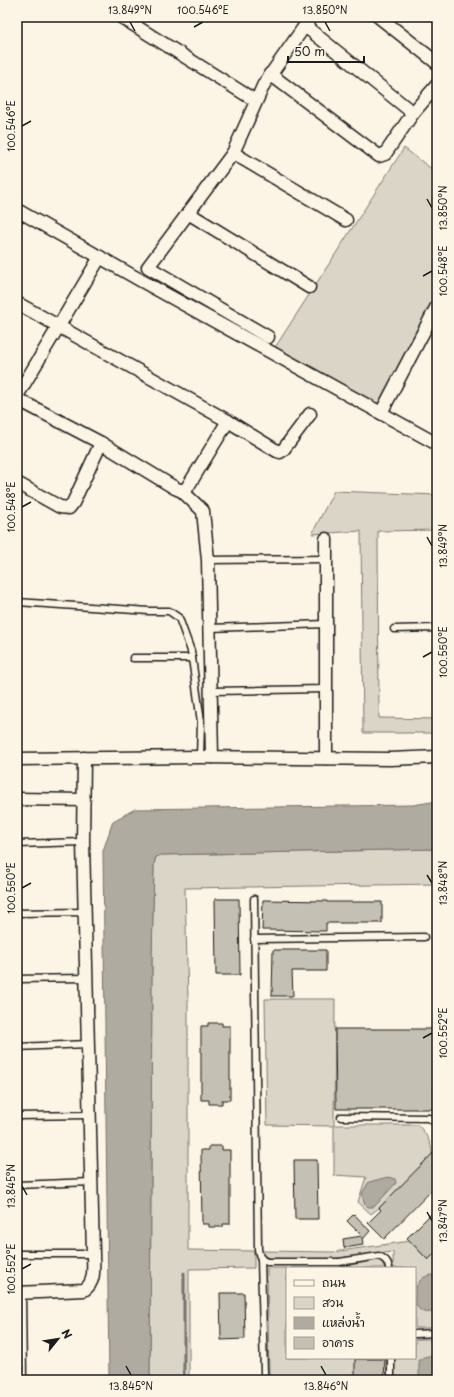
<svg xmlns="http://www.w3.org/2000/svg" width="454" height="1397" font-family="'Playpen Sans','Playpen Sans Thai',sans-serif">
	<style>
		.green { fill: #dbd5c8; stroke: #7c7872 }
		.water { fill: #b0aba1; stroke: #75726c }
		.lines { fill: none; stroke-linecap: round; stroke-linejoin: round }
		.stream { stroke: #75726c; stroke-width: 3 }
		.building { fill: #c4c0b3; stroke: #1c1c1c }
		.lane-casing { stroke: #1c1c1c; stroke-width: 9 }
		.street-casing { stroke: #1c1c1c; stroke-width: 15 }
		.lane { stroke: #fcf5e5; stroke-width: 6 }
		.street { stroke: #fcf5e5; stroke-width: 12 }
		.ticks { fill: none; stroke: #1c1c1c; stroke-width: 1.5 }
		.neatline { fill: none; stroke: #1c1c1c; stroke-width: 1.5 }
		.ticks-label { font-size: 10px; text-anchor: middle; fill: #1c1c1c }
	</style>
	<rect width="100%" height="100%" fill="#fcf5e5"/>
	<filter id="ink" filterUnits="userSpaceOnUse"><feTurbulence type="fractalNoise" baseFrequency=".025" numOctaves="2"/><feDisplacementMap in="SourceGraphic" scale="8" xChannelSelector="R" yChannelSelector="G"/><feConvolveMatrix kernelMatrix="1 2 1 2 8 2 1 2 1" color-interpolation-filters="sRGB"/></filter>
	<g filter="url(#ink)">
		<g class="green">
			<path d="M404,148L437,173V312L378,405L274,349Z"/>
			<path d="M334,491L437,495V530L378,531L379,718L437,719V733H363L361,531L312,534Z"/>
			<path d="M437,849V884L185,888L188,1000V1250L254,1251V1268L189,1269V1380H150L152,957L154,864L156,857L161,855Z"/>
			<path d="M265,999H335L334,1125H418C426,1134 432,1142 432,1155L379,1208L371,1214L358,1202L366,1177L334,1175V1126L267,1125Z"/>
			<path d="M410,1241L428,1260L437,1251V1328H415V1268H393V1252L329,1259H272L264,1256L261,1251L333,1252Z"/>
			<path d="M377,1260L381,1261L385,1268H291H335Z"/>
			<path d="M267,1268H287V1358H386L387,1380H335V1377L271,1379L269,1373Z"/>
			<path d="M415,1339H437V1380H394L393,1358H415Z"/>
		</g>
		<g class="water">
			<path d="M437,801V849L161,855L156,857L154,864L152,957L150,1380H109L103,851L113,821L135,809L413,805Z"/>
			<path d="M388,1177L395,1179L396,1183L374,1207H368L364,1203L362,1193L369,1182Z"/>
			<path d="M431,1275L437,1276V1311C433,1312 428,1313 424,1312C412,1308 413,1289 420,1281C423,1277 427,1276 431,1275Z"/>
			<path d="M437,1354V1380H421L419,1375V1360L424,1357Z"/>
		</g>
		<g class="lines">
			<path class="stream" d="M184,1273V1380"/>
		</g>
		<g class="building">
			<path d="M215,899H239L240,975H216Z"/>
			<path d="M263,900L327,901V902H382V923H326V931L262,930Z"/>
			<path d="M273,950H326V971H292L293,996H272Z"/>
			<path d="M208,1023H222V1026H230V1100H222V1104H209V1100H201V1026H208Z"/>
			<path d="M335,1029H434V1109H336Z"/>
			<path d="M209,1146H222V1150H230V1224H223V1227H209V1224H202L201,1150H209Z"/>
			<path d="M437,1149V1185L384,1239L368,1223L381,1210L379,1208Z"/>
			<path d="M294,1160H317L318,1219H295Z"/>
			<path d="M437,1208V1251L428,1260L407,1238Z"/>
			<path d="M354,1214L370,1231L363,1239L362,1237L363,1245L344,1248L343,1239L362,1236L347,1221Z"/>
			<path d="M220,1293H244L245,1339L221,1340Z"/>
			<path d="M355,1359H385L384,1380H355Z"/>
		</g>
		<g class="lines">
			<defs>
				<g id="lane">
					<path d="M208,560L326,559"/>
					<path d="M17,602L149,611H169L179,618L191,651L192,658L201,722L200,757"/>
					<path d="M210,628L326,624"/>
					<path d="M394,629L437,628"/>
					<path d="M133,658H192"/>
					<path d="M211,691L326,689"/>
					<path d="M17,844L83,842"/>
					<path d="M254,899L258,1249C259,1256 260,1259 267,1262H339L379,1256C385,1259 388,1261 389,1268"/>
					<path d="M17,913L85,912"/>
					<path d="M254,939L424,937"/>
					<path d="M17,979L86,978"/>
					<path d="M17,1047L88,1044"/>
					<path d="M17,1116L90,1115"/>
					<path d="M341,1117L429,1118L437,1124"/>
					<path d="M17,1185L91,1182"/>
					<path d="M17,1254H93"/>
					<path d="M261,1259L264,1373L266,1380"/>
					<path d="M415,1334L437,1333"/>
					<path d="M391,1358V1380"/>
				</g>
				<g id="street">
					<path d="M121,17L256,101"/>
					<path d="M379,17L437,63"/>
					<path d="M305,26L413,113"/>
					<path d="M270,74L379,156L385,154L413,113L437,85"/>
					<path d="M233,153L346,220"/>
					<path d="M17,210L140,280L437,444"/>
					<path d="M188,213L309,287"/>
					<path d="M17,303L228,421L277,451L280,452L283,450L310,414"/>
					<path d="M268,337L148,267L233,153L264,84L311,17"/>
					<path d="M17,396L100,257"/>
					<path d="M17,399L101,443L175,488L182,491L203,511L208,560L212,757"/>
					<path d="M381,413L437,306"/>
					<path d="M17,483L60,507L69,508L73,503L101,443"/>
					<path d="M182,491L187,488L228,421"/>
					<path d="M326,539V758"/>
					<path d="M17,759L200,757L390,759L437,757"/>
					<path d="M17,799L84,800"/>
					<path d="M17,1293L84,1290C96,1282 93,1267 93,1254L83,842L84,758"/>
					<path d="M19,1293L20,1380"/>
				</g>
			</defs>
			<use href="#lane" class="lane-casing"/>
			<use href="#street" class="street-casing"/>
			<use href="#lane" class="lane"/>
			<use href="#street" class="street"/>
		</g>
	</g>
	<path class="ticks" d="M130,22L135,31M325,22L330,31M194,27L203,22M22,126L31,121M427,199L432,208M423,276L432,271M22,507L31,502M427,537L432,546M423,657L432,652M427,875L432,883M22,888L31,883M423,1038L432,1033M22,1186L27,1195M427,1212L432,1221M22,1269L31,1264M126,1366L131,1375M321,1366L326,1375"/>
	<rect width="454" height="1397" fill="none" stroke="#fcf5e5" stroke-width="44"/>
	<rect x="286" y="1267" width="130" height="92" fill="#fcf5e5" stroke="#a29e95"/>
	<rect x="294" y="1280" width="20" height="6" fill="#fcf5e5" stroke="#a29e95"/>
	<text x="322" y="1287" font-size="12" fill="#1c1c1c">ถนน</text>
	<rect x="294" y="1297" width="20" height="12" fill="#dbd5c8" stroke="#a29e95"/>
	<text x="322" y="1307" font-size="12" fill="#1c1c1c">สวน</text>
	<rect x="294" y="1317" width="20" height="12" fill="#b0aba1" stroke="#a29e95"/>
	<text x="322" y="1327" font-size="12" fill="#1c1c1c">แหล่งน้ำ</text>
	<rect x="294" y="1337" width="20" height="12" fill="#c4c0b3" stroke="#a29e95"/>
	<text x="322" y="1347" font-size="12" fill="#1c1c1c">อาคาร</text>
	<g transform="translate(58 1339) rotate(60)" stroke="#fcf5e5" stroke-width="3" paint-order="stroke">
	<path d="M0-3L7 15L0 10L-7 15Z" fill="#1c1c1c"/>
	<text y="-6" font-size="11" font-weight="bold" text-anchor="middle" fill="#1c1c1c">N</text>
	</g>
	<path d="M288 56v6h76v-6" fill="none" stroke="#1c1c1c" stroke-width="2"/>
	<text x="294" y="56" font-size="12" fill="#1c1c1c" stroke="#fcf5e5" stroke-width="3" paint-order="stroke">50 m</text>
	<rect x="22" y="22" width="410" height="1353" class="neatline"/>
	<g class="ticks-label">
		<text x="130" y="14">13.849°N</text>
		<text x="203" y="14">100.546°E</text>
		<text x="325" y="14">13.850°N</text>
		<text transform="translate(11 126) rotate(-90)" y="4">100.546°E</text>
		<text transform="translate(443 208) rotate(-90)" y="4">13.850°N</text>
		<text transform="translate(443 271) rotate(-90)" y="4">100.548°E</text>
		<text transform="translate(11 507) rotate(-90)" y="4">100.548°E</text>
		<text transform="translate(443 546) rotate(-90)" y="4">13.849°N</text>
		<text transform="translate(443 652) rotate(-90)" y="4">100.550°E</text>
		<text transform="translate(443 883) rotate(-90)" y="4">13.848°N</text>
		<text transform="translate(11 888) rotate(-90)" y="4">100.550°E</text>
		<text transform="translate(443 1033) rotate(-90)" y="4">100.552°E</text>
		<text transform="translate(11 1186) rotate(-90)" y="4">13.845°N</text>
		<text transform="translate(443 1221) rotate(-90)" y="4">13.847°N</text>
		<text transform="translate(11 1269) rotate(-90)" y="4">100.552°E</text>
		<text x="131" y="1390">13.845°N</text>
		<text x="326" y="1390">13.846°N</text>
	</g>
</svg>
